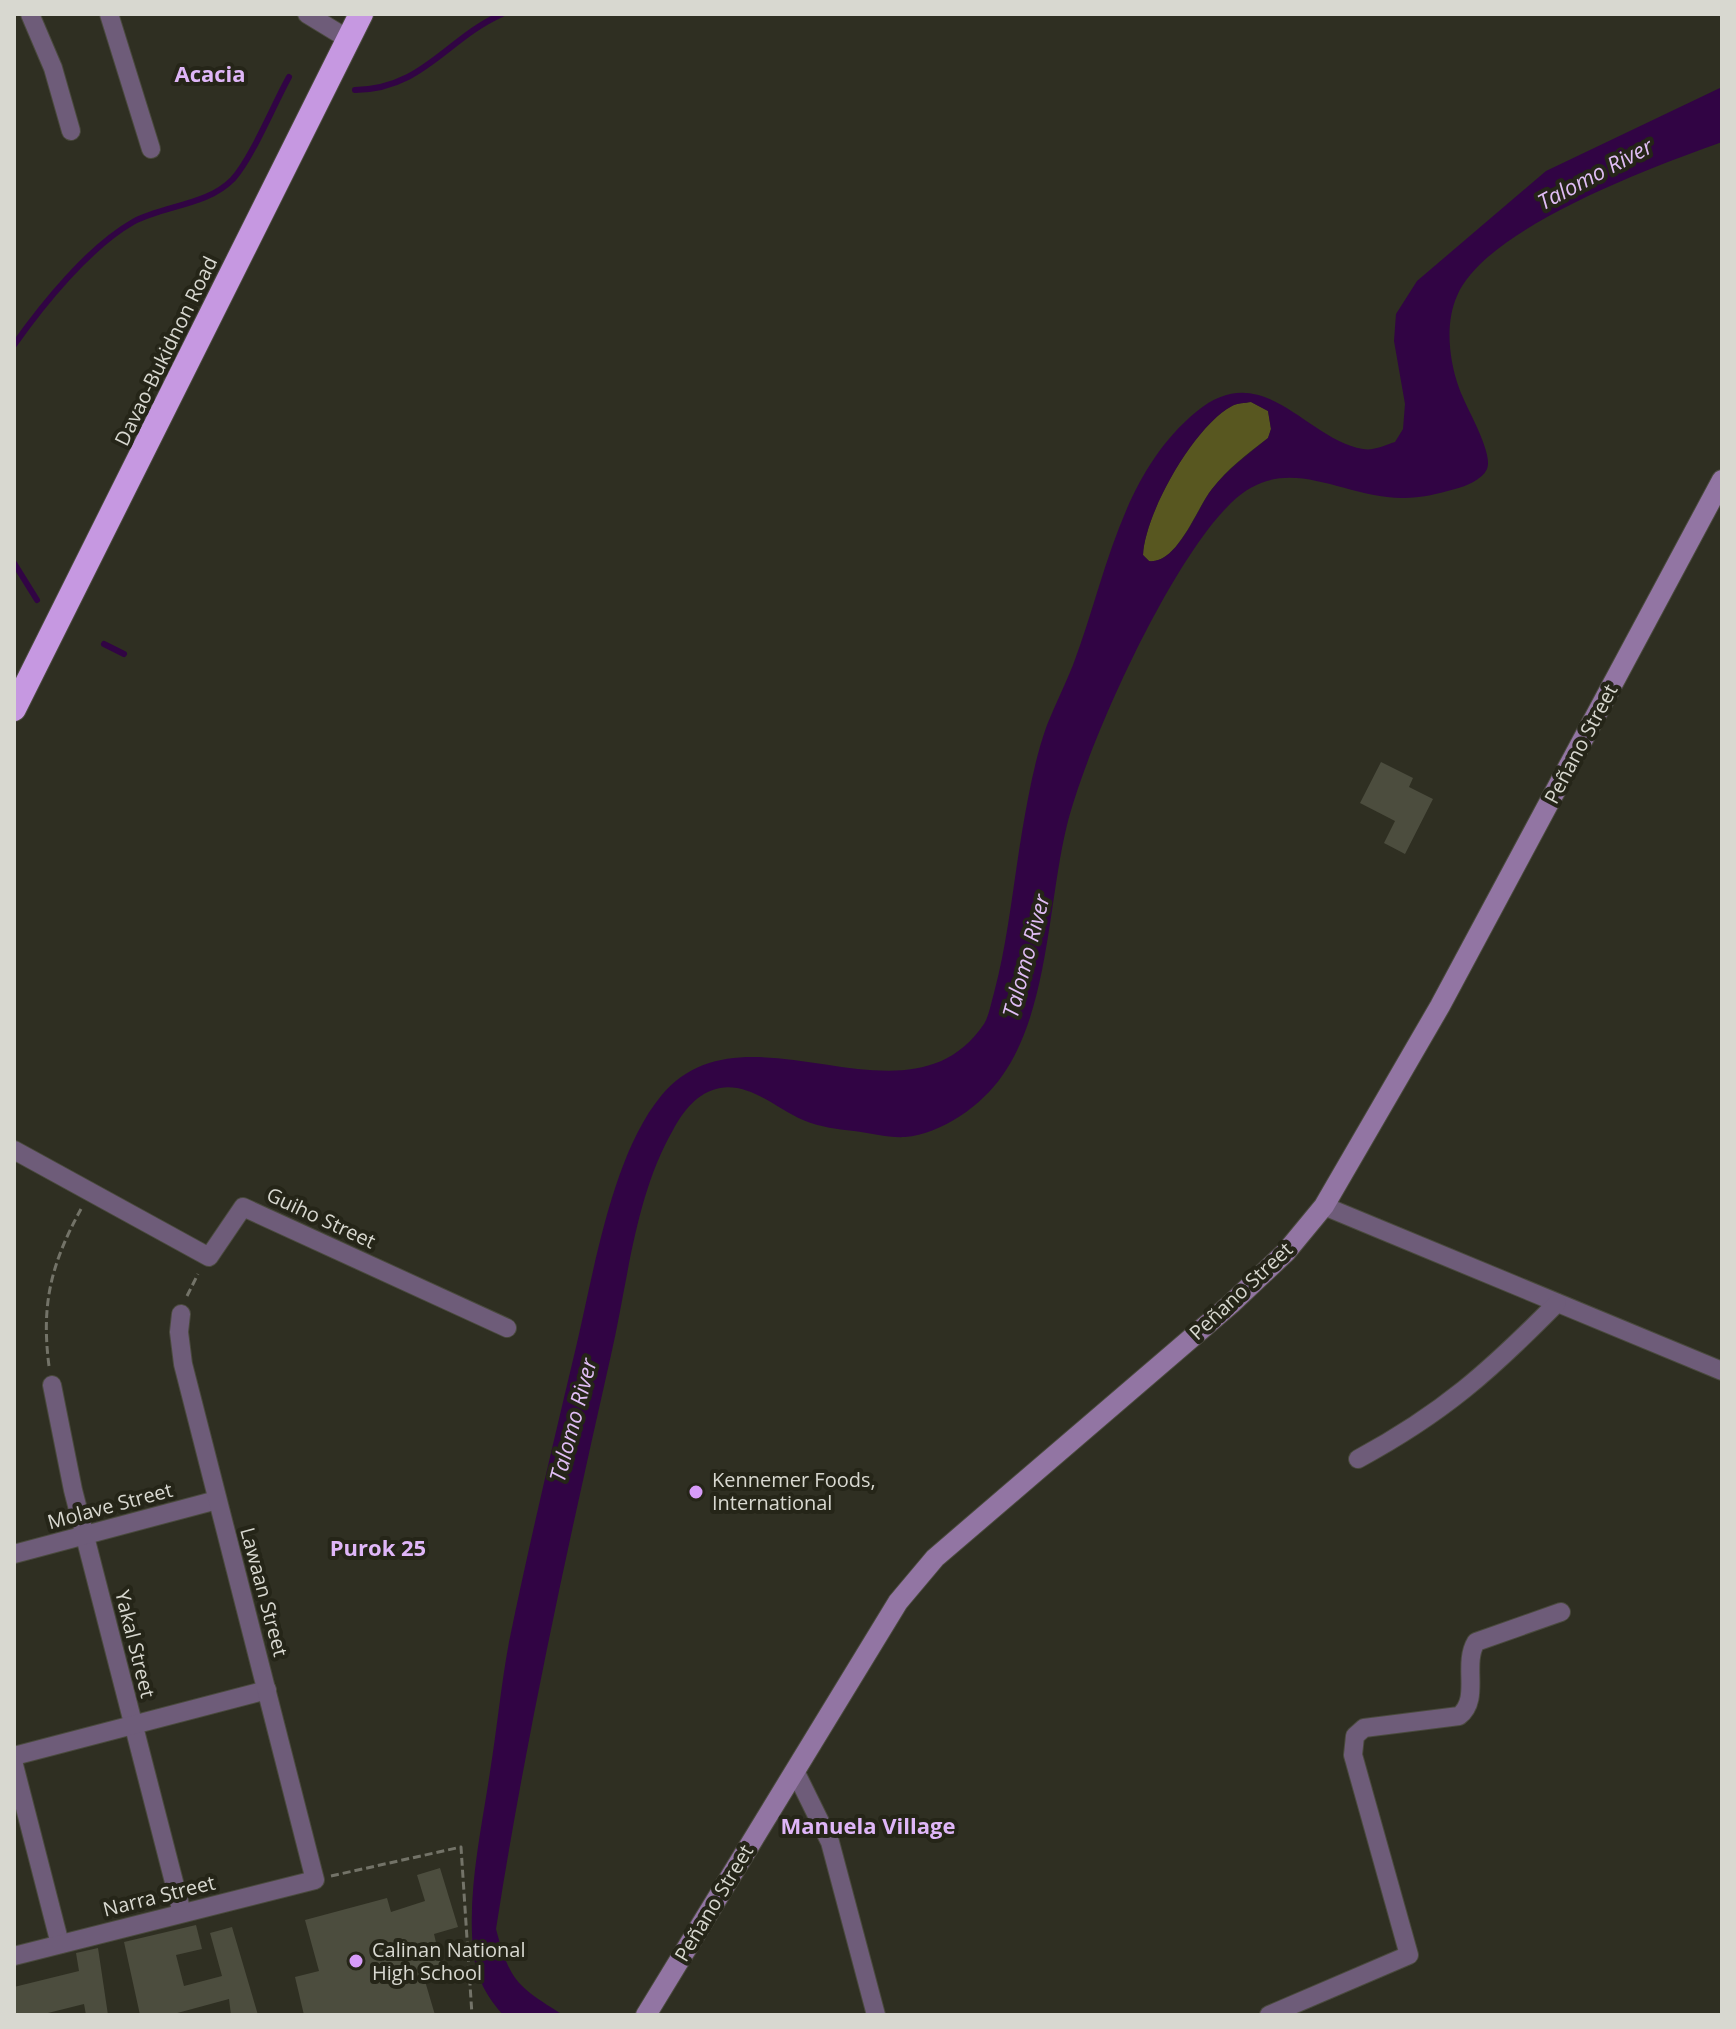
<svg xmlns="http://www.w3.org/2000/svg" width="1736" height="2029" font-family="'Open Sans',sans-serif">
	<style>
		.green { fill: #585720 }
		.water { fill: #310444; fill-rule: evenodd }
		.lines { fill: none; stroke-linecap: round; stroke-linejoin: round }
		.stream { stroke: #310444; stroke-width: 6 }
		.building { fill: #4c4d3e }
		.street-casing { stroke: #4a4a3e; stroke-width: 20 }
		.secondary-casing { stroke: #4a4a3e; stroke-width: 22 }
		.highway-casing { stroke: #4a4a3e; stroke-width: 26 }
		.path { stroke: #737368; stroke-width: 3; stroke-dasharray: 8 4; stroke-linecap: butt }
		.street { stroke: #6e5c79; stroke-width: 18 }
		.secondary { stroke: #9275a3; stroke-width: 20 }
		.highway { stroke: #c698e1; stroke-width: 24 }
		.poi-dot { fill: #d79bf9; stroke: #252518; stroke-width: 3 }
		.labels { text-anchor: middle; stroke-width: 8; stroke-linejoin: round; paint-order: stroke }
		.street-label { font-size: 20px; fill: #d8d8d0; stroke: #252518 }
		.poi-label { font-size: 20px; fill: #d8d8d0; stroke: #252518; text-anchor: start }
		.neighbourhood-label { font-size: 22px; font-weight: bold; fill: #dfb6f8; stroke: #252518 }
		.water-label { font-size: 22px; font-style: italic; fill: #e0bdf5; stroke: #252518 }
	</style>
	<rect width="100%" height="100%" fill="#2f2f22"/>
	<path class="green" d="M1251,402L1268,411L1271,429L1268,438C1248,453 1227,469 1212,489C1197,507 1177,565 1149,561L1143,555C1145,513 1194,426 1232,406C1237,403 1245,403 1251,402Z"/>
	<path class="water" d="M1722,87V142C1655,166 1485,228 1457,296C1445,323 1449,358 1458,385C1464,405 1494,452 1487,469C1482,480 1466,486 1455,489C1438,494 1420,498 1404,498C1341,499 1286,449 1231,503C1170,562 1088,742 1067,825C1048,902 1049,1010 1002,1076C982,1105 942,1134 905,1137C889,1138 870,1133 854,1131C836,1129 820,1127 803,1120C777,1109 751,1083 720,1088C698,1092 683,1111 673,1130C635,1196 628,1281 611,1355C568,1545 526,1736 496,1929C510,1982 517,1986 563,2015H503C488,1998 477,1980 474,1957C466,1897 481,1832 490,1772C497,1729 501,1685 509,1642C528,1549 550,1457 572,1364C592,1285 609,1159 661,1096C745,994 907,1138 984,1024C989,1016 991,1003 994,993C1008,940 1013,886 1022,832C1028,797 1035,758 1047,725C1055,705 1065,685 1073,665C1106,578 1120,475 1196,412C1263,356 1305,439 1363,449C1374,451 1385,445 1395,442L1403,429L1405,404L1394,341L1396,314L1417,281L1546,171ZM1251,402L1268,411L1271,429L1268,438C1248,454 1228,469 1212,489C1198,507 1177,565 1149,561L1143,555C1145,513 1194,426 1232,406C1237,403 1245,403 1251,402Z"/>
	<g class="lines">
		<g class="stream">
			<path d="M355,90C423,89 446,39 502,14"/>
			<path d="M14,345C43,304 89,247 133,222C164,205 207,206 233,179C252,158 274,104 289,77"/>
			<path d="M14,563L37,600"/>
			<path d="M104,644L124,654"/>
		</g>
	</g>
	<g class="building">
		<path d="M1381,762L1413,778L1409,787L1433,799L1405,854L1384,843L1395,821L1360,803Z"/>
		<path d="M440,1868L458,1927L434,1934L444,1976L425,1981L435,2015H304L295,1977L319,1971L305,1920L387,1898L391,1912L425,1901L417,1875Z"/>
		<path d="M196,1925L202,1949L176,1955L184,1986L222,1976L210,1933L232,1927L258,2015H231L229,1999L170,2015H140L124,1942Z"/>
		<path d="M98,1948L108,2015H86L84,2004L40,2015H14V1987L79,1971L76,1953Z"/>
	</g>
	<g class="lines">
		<defs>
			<g id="street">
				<path d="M30,14L53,68L71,131"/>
				<path d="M109,14L151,149"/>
				<path d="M307,14L348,39"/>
				<path d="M14,1150L209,1257L243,1207L507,1328"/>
				<path d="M1324,1206L1722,1371"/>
				<path d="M52,1385L73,1490L182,1913"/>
				<path d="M1358,1459C1443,1413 1490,1371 1557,1303"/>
				<path d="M14,1554L217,1500"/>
				<path d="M14,1756L267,1690"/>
				<path d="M14,1765L60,1944"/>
				<path d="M795,1771L830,1842L876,2015"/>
				<path d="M14,1956L315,1880L183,1364L179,1332L181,1314"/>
				<path d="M1269,2015L1409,1955L1353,1755L1355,1736L1364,1728L1459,1716C1481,1699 1462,1665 1476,1642L1561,1612"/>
			</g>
			<path id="secondary" d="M646,2015L898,1602L935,1558L1231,1304L1286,1252L1324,1206L1440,1006L1722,480"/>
			<path id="highway" d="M14,709L361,14"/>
		</defs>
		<use href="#street" class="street-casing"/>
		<use href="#secondary" class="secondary-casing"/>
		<use href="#highway" class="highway-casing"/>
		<g class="path">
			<path d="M187,1296L198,1274"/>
			<path d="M49,1366C41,1304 51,1264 81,1209"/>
			<path d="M331,1876L461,1847L472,2015"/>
		</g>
		<use href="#street" class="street"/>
		<use href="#secondary" class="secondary"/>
		<use href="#highway" class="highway"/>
	</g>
	<g class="poi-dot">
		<circle cx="696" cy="1492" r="8"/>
		<circle cx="356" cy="1961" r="8"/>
	</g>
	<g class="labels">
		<g class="street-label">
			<text transform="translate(166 351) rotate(-64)" y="7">Davao-Bukidnon Road</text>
			<text transform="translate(1581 744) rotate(-62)" y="7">Peñano Street</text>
			<text transform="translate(321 1218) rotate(25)" y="7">Guiho Street</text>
			<text transform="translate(1241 1291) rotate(-43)" y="7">Peñano Street</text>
			<text transform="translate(110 1506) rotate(-15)" y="7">Molave Street</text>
			<text transform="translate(264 1592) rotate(75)" y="7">Lawaan Street</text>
			<text transform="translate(135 1644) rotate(76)" y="7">Yakal Street</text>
			<text transform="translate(159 1896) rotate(-14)" y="7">Narra Street</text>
			<text transform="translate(714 1903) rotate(-59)" y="7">Peñano Street</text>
		</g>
		<g class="poi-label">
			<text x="712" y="1487">Kennemer Foods,<tspan x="712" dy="23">International</tspan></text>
			<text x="372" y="1957">Calinan National<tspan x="372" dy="23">High School</tspan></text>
		</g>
		<g class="neighbourhood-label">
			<text x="210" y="82">Acacia</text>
			<text x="378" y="1556">Purok 25</text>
			<text x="868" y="1834">Manuela Village</text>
		</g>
		<g class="water-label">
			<text transform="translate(1595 174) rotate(-28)" y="8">Talomo River</text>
			<text transform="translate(1026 956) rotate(-75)" y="8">Talomo River</text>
			<text transform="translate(573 1420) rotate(-75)" y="8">Talomo River</text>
		</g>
	</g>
	<rect width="1736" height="2029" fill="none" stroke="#d8d8d0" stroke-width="32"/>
</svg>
